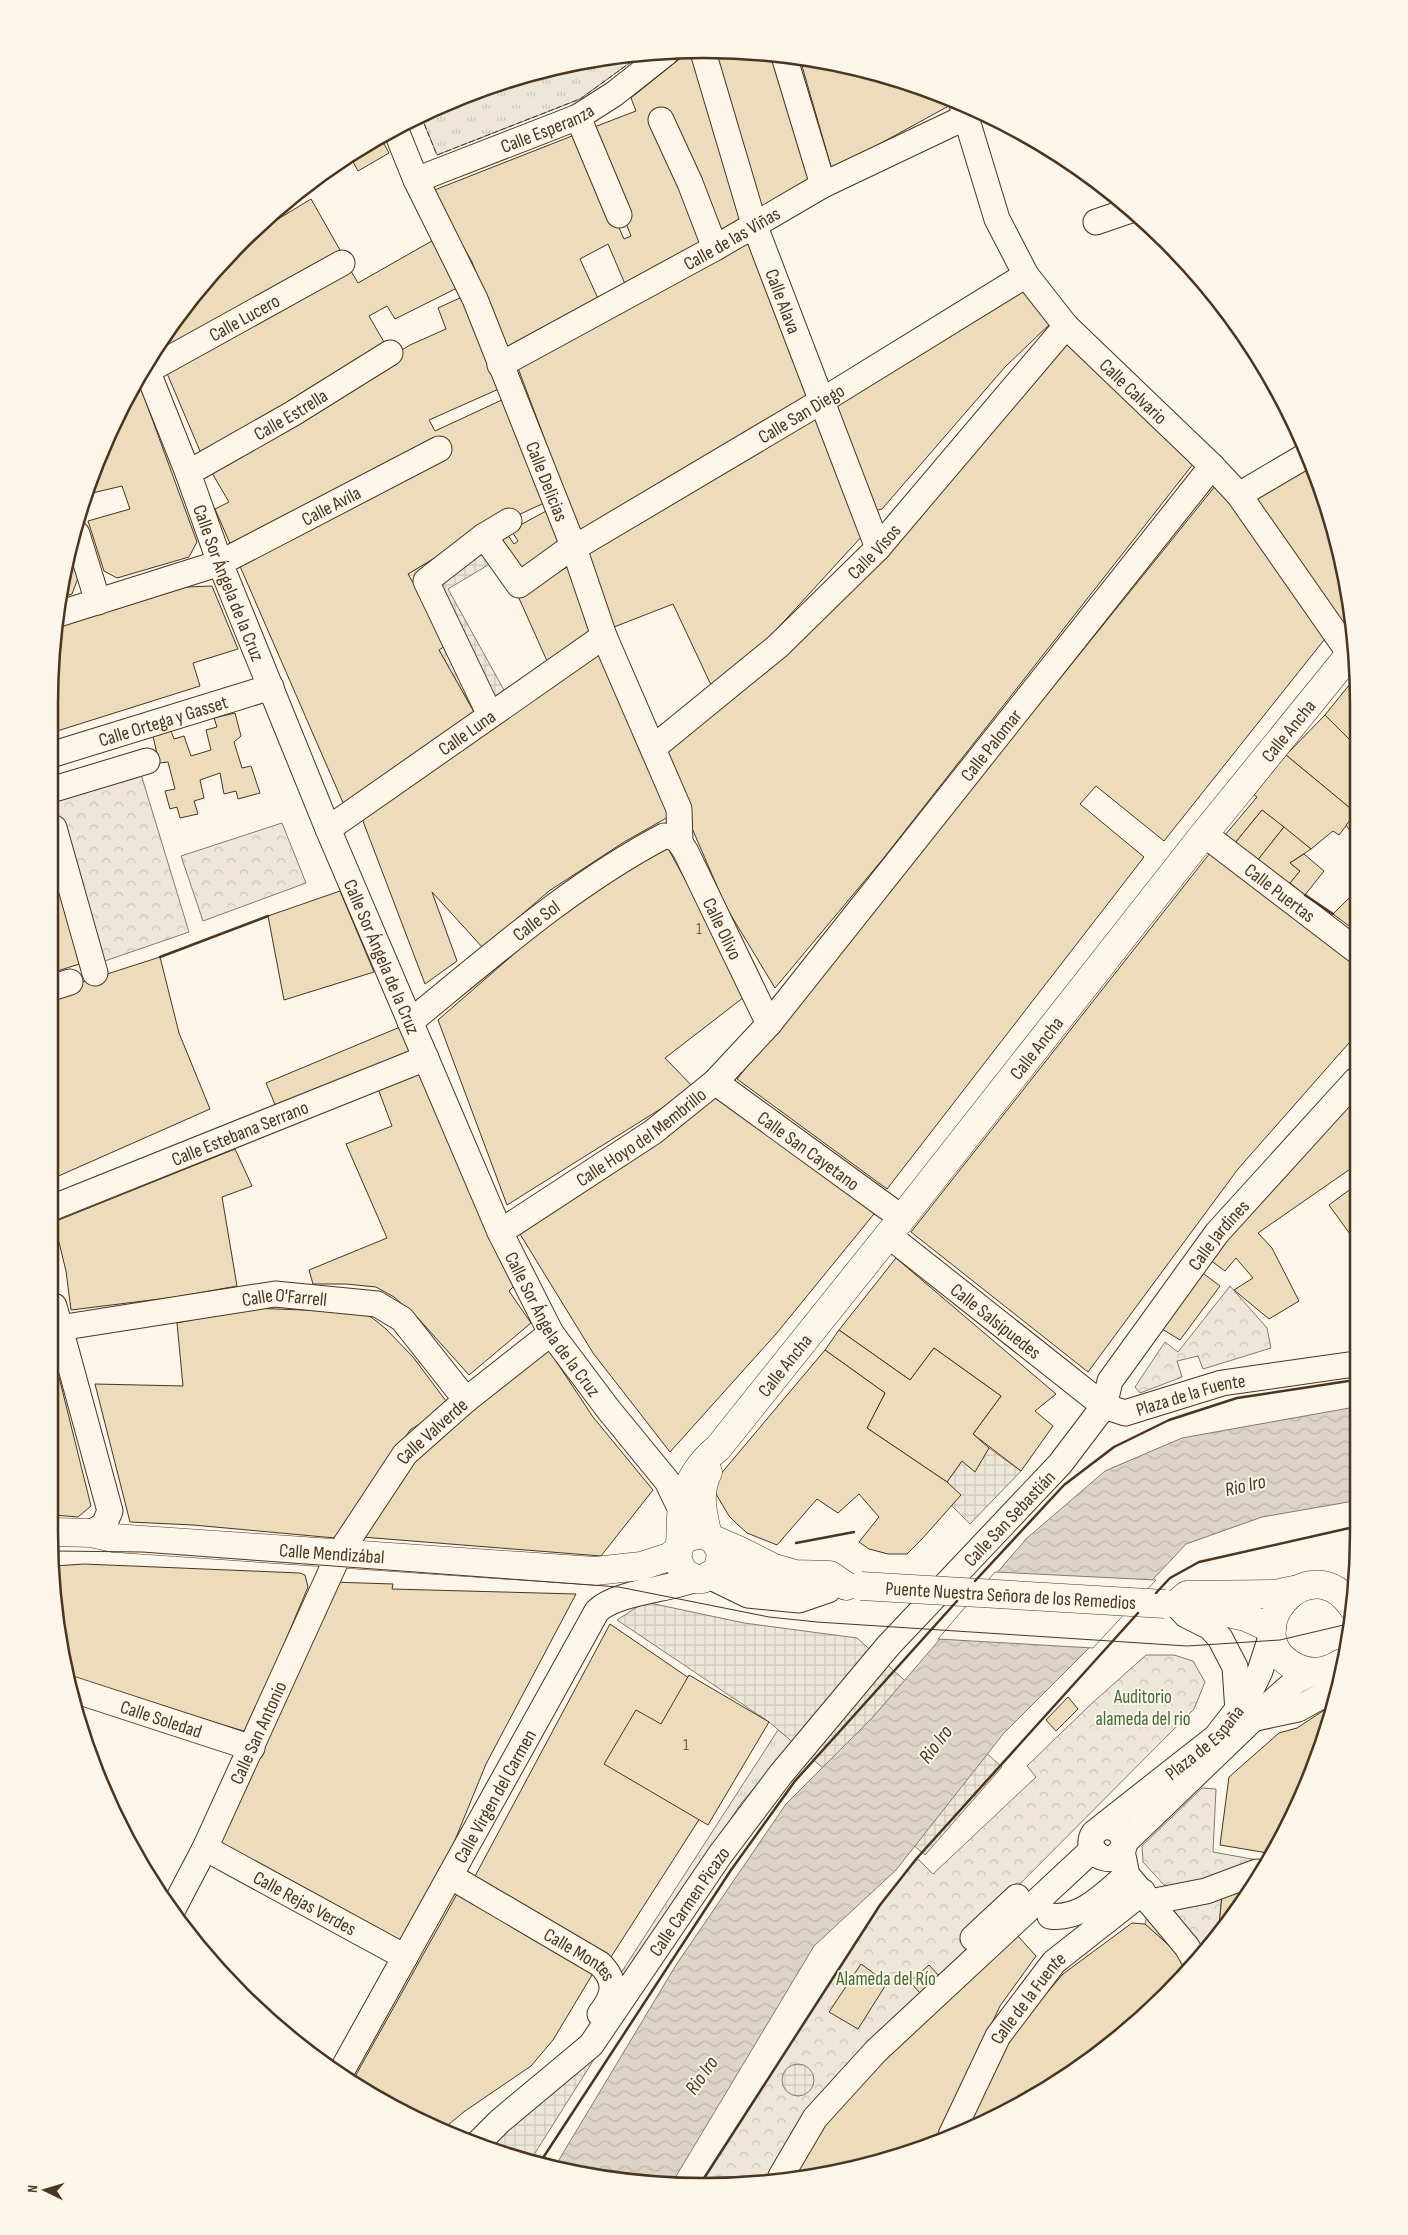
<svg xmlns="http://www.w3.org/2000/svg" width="1408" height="2235" font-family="'Sofia Sans Condensed',sans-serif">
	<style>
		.grass { fill: url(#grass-tufts); stroke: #887966 }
		.park { fill: url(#park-crowns); stroke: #887966 }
		.plaza { fill: url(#plaza-grid); stroke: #887966 }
		.water { fill: url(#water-waves); stroke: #887966 }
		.pier { fill: #fbf6e9; stroke: #887966 }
		.building { fill: #ecdcbc; stroke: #4a3520 }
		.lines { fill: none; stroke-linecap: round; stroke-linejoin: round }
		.minor-casing { stroke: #4a3520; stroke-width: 27 }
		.major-casing { stroke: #4a3520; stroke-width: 29 }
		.minor { stroke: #fbf6e9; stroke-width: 25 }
		.major { stroke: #fbf6e9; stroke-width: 28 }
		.tram { stroke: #4a3520; stroke-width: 1 }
		.major-bridge-casing { stroke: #4a3520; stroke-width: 29; stroke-linecap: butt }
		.major-bridge { stroke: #fbf6e9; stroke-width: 28 }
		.fence { stroke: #4a3520; stroke-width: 1; stroke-dasharray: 6 2.5; stroke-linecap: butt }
		.wall { stroke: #4a3520; stroke-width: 2.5 }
		.labels { text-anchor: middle; stroke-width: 4; stroke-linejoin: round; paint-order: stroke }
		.number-label { font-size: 16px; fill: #725f47 }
		.street-label { font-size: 19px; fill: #4a3520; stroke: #fbf6e9 }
		.park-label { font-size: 19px; fill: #436837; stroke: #fbf6e9 }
		.water-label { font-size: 20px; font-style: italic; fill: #4a3520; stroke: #fbf6e9 }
		.rim { fill: none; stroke: #4a3520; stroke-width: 2.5 }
	</style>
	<defs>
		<pattern id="grass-tufts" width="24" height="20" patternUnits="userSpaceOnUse" patternTransform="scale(1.25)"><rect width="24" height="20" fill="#ede6d9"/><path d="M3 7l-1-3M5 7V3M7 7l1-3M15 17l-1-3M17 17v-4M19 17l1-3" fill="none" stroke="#cdc6ba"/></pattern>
		<pattern id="park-crowns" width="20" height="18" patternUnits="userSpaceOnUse" patternTransform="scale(1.25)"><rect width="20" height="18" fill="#ede6d9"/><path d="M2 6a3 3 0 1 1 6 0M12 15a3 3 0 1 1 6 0" fill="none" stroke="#cdc6ba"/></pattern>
		<pattern id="plaza-grid" width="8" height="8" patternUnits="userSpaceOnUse" patternTransform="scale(1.25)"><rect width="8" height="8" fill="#ede7d9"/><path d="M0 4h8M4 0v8" fill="none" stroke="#cdc7ba"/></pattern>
		<pattern id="water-waves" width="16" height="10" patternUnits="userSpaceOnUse" patternTransform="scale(1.25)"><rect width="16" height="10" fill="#dcd4c6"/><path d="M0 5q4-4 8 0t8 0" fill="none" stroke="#beb7aa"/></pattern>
	</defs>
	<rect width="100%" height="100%" fill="#fbf6e9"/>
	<g class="grass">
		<path d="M619,54H642L580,99L437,155L421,116L494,83Z"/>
		<path d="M778,1730L794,1742L742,1802L626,1976L621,1973Z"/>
	</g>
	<g class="park">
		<path d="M140,771L189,932L99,963L54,809V794Z"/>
		<path d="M282,823L306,883L203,921L181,856Z"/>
		<path d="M1230,1286L1267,1328L1271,1348L1203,1369L1198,1356L1177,1361L1182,1377L1140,1393L1135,1387L1165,1342L1178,1352Z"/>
		<path d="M1146,1655H1174L1193,1661L1205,1682L1194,1709L986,1918L978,1951L781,2176L699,2186L880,1905L917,1858L933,1874L1036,1777L1027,1766L1090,1705Z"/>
		<path d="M1202,1788L1216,1789L1213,1852L1257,1860L1180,1887L1164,1885L1143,1862L1142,1846Z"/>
		<path d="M1222,1895L1218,1936L1191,1965L1145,1924L1150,1902Z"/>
	</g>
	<g class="plaza">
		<path d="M506,515L492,535L514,572L562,544L569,566L518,596L498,559L448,589L504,690L474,712L439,650L408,574Z"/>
		<path d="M989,1448L1021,1471L970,1524L951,1505L960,1495L947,1482L962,1461Z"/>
		<path d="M645,1602L744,1623L857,1638L1002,1767L925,1855L769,1722L617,1620Z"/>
		<path d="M600,2050L530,2161L493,2151L477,2144Z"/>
		<circle cx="798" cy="2080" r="16"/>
	</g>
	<path class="water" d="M1355,1407L1354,1501L1262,1517L1186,1544L1087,1650L1004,1733L896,1870L814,1946L672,2183L576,2174L554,2168L676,1965L786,1804L873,1717L1026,1539L1105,1471L1182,1438Z"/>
	<path class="pier" d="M995,1572L1156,1580L1093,1648L938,1639Z"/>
	<g class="building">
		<path d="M747,50L777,55L813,184L758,214L711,51Z"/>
		<path d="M688,52H690L730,169L745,228L628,291L608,244L580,259L601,305L506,348L472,262L432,191L577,134L624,239L631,236L589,129L636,111L631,98Z"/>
		<path d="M800,59L874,71L956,102L832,170Z"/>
		<path d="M379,135L389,153L358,171L350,156Z"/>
		<path d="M311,199L340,250L164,356L161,346L184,305L247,238Z"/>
		<path d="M750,234L814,398L578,536L544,462L551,456L515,360Z"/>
		<path d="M437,238L461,286L395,319L387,306L369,316L388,349L203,458L166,371L348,266L358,283Z"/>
		<path d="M1024,288L1053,321L1005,367L882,509L871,512L832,402Z"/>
		<path d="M464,296L501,388L429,420L435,431L504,399L562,544L514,573L495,537L505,531L514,544L518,541L511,530L548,510L544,503L512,518L506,515L408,574L448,644L439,650L474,712L344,805L215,509L229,502L209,468L410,345L446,329L438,308Z"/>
		<path d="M1067,339L1197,459L882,860L775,988L726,907L685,812L666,752L733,699L794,639Z"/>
		<path d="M139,383L197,542L189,557L117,578L104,571L88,521L130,509L122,486L88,494L99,453Z"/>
		<path d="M815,416L863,535L766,641L711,685L673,604L614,627L585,556Z"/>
		<path d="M1311,465L1337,534L1353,629L1346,634L1254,496Z"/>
		<path d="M1216,485L1328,635L1164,841L1096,786L1080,804L1144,857L887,1189L737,1079Z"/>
		<path d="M72,555L78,578L72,594L60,598Z"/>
		<path d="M569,566L592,632L547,661L518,596Z"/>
		<path d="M212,586L238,649L193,663L200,686L54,732V627L187,587Z"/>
		<path d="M598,650L670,816L624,842L549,891L483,948L432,892L457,961L425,984L361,816Z"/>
		<path d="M1358,674L1357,747L1325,715Z"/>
		<path d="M235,713L241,736L234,742L242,768L251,766L260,793L238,799L236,791L224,794L220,773L200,780L204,798L194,801L198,814L180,818L177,807L170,809L165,791L175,789L168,762L159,763L153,736L171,731L174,739L184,736L191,756L211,750L206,730L217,727L214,718Z"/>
		<path d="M1325,715L1357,747L1356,813L1286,755Z"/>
		<path d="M1286,755L1356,813L1339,835L1333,831L1311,849L1262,810L1235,843L1225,835L1257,797L1254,795Z"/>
		<path d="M1262,810L1284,827L1257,861L1235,843Z"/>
		<path d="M1357,812V841L1346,825Z"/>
		<path d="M1284,827L1311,849L1290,863L1300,871L1288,886L1257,861Z"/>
		<path d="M54,842L89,961L54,972Z"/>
		<path d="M665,843L748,994L665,1058L694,1088L507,1205L438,1020L529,941L569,909Z"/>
		<path d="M1210,853L1357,965L1356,1035L1238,1169L1088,1372L911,1232Z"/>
		<path d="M1304,854L1324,871L1305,895L1290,883L1300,871L1290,863Z"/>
		<path d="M340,891L374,972L284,1000L268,916Z"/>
		<path d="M1354,893L1357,895V932L1333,914Z"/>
		<path d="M160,957L179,1033L210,1109L54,1178V991Z"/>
		<path d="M400,1027L411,1056L277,1109L266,1083Z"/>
		<path d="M422,1066L515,1285L509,1291L531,1323L469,1375L417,1317L394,1297L376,1287L346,1284H313L309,1270L387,1238L346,1144L392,1126L377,1086Z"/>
		<path d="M715,1096L878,1209L776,1334L670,1452L593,1353L520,1234Z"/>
		<path d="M1356,1098V1165L1258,1233L1272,1248L1299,1301L1269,1319L1234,1290L1253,1278L1236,1258L1225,1271L1206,1257Z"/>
		<path d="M235,1149L252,1186L222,1197L237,1286L176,1297L71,1310L66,1271L54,1222Z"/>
		<path d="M1356,1185L1355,1241L1329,1205Z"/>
		<path d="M896,1258L1056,1394L1035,1411L1053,1426L1021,1471L973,1434L1001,1396L934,1348L910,1380L839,1330Z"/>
		<path d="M1200,1271L1220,1286L1180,1340L1162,1329Z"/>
		<path d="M250,1308L356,1312L371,1317L385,1328L413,1357L449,1405L410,1430L368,1493L335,1538L193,1525L130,1522L95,1384L183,1386L177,1323Z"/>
		<path d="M839,1330L910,1380L934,1348L1001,1396L973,1434L989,1448L975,1472L962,1461L947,1482L867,1428L885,1393L825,1350Z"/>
		<path d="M548,1349L593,1417L653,1490L601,1556L362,1537L425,1447Z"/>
		<path d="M825,1350L885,1393L867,1428L947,1482L961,1495L922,1539L907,1554H888L869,1549L859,1542L879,1517L859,1494L838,1513L817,1499L777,1545L747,1533L737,1524L729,1516L716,1494L714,1482Z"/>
		<path d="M54,1357L91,1506L78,1517L54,1515Z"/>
		<path d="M84,1564L300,1573L305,1575L308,1587L247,1732L69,1679L54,1617V1566Z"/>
		<path d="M331,1582L393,1584L392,1589L576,1594L486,1764L444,1867L400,1947L216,1840Z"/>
		<path d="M610,1624L759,1726L611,1957L474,1878Z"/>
		<path d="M689,1675L769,1722L708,1825L604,1764L636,1710L661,1724Z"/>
		<path d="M1068,1697L1078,1709L1056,1731L1046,1720Z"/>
		<path d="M1329,1707L1309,1782L1268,1853L1220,1845L1229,1777L1279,1733L1297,1728Z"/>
		<path d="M1250,1885L1224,1930L1218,1936L1222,1895Z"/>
		<path d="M457,1894L595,1970L553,2040L531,2066L465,2111L443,2129L377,2099L352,2082Z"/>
		<path d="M1132,1923L1145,1924L1191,1965L1175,1982L1121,2024L1126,2032L1068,2076L994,2119L966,2129L988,2072L1022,2022L1063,1974Z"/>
		<path d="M1016,1934L1036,1956L1000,2006L937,2140L874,2164L791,2175L818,2127L882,2057Z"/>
		<path d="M861,1964L887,1983L858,2029L829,2012Z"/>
		<path d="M929,1965L940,1977L921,1994L910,1982Z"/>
	</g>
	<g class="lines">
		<defs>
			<g id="minor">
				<path id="s1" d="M703,52L754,224L878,548"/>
				<path d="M784,56L823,185"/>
				<path id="s2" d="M962,104L997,219L1026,275L1066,326L1212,466L1239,495L1350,654"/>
				<path d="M578,117L619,215"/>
				<path d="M661,120L690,183L715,248"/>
				<path id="s3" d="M395,128L416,180L475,299L574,548L604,636L679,809L680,842"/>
				<path id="s4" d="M416,180L578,117L614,94L666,53"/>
				<path d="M1096,222L1131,210"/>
				<path id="s5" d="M500,365L715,248L823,185L966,117"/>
				<path id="s6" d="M147,370L188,473L220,563L328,829L500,1232L551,1333L608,1409L667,1481L681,1510"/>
				<path id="s7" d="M147,371L342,263"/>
				<path id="s8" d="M188,473L292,414L390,353"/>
				<path d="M1239,495L1307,455"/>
				<path d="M77,534L98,602"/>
				<path d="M484,536L509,521"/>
				<path id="s9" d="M574,548L820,402L1026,275"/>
				<path id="s10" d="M55,615L220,563L439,449"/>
				<path d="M490,715L426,581L484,536L519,585L573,546"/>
				<path id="s11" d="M653,748L778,646L878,548L1066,326"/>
				<path id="s12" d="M54,754L271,687"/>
				<path d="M54,789L147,761"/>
				<path d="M54,828L95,973"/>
				<path id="s13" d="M328,829L604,636"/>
				<path id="s14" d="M1204,834L1357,951"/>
				<path d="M54,987L70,982"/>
				<path id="s15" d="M410,1022C491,956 571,885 664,836C676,836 680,842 686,852L769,1024"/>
				<path id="s16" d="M715,1082L902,1218"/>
				<path id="s17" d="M54,1207L426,1058"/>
				<path id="s18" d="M500,1232L653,1132L715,1082L769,1024L1212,466"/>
				<path id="s19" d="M888,1235L1104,1406L1125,1413L1222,1383L1355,1364"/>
				<path d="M54,1306L110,1511L104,1525L91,1533"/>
				<path id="s20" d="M59,1328L275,1294L377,1304L402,1319L466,1400"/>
				<path d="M711,1577L748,1595L799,1600L828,1590"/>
				<path d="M1176,1604L1186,1615L1210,1627L1220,1638L1235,1667L1238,1712"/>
				<path id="s21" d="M71,1689L252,1748"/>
				<path d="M1256,1718L1298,1709L1334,1689"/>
				<path id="s22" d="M1103,1827C1116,1825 1125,1834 1124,1847L1115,1858C1100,1862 1084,1848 1094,1833L1216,1737L1248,1696L1260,1671L1272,1634"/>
				<path d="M1124,1843L1253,1719L1296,1681L1314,1672"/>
				<path id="s23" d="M205,1848L405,1957"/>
				<path d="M1122,1851L1127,1875L1187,1947L1195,1961"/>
				<path id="s24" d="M450,1876L600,1964C618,1982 614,1996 600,2014"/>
				<path d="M1150,1902L1206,1891L1257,1872"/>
				<path id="s25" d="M172,1911L205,1848L339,1554L405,1454L466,1400L551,1333"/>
				<path d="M1050,1916C1082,1920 1104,1894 1127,1875"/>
				<path d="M973,1938L1017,1897"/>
				<path id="s26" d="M340,2074L597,1611C616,1592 668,1590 696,1579"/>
				<path id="s27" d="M951,2135L998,2036L1054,1962L1143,1892"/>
				<path id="s28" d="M477,2144L500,2121L591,2045L720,1855L781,1774L888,1646L1060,1464L1104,1406L1110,1381L1217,1233L1356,1080"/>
				<path d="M781,2176L815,2118L876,2051L1093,1849"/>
			</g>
			<g id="major">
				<path id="s29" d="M54,1532L91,1533L114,1538L595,1571L641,1566L669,1557L677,1551"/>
				<path d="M708,1536C703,1513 697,1494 708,1472"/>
				<path d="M714,1540L721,1552L719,1566L715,1572L703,1579H696L683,1572L677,1558L680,1544L686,1538L701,1534L736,1549L774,1568L795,1574L830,1575L846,1586"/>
				<path id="s30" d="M680,1544C681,1532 680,1520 682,1508C685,1485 700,1462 718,1448L902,1218L1204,834L1350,654L1356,650"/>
				<path d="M712,1574L790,1586"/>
				<path d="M1176,1604L1187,1595L1275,1594L1294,1590"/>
				<path d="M1197,1606L1246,1617L1272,1629"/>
				<path d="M1341,1663C1328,1672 1312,1674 1298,1668C1230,1638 1309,1539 1354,1609"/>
			</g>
		</defs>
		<use href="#minor" class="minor-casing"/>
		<use href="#major" class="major-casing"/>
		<use href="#minor" class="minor"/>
		<use href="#major" class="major"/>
		<path class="tram" d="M54,1551L142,1552L619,1587L769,1617L817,1622L1187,1646L1280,1640L1352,1623"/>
		<defs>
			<g id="major-bridge">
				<path id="s31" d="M861,1586L1165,1604"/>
			</g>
		</defs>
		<use href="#major-bridge" class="major-bridge-casing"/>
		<use href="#major-bridge" class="major-bridge"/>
		<path class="fence" d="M421,116L437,155L580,99L642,54"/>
		<g class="wall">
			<path d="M1305,895L1333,914"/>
			<path d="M160,957L268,916"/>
			<path d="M796,1543L854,1532"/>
			<path d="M975,1581L1064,1485L1114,1447L1169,1420L1237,1398L1355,1380"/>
			<path d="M1156,1593L1170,1578L1199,1562L1354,1527"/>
			<path d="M539,2164L731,1870L795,1781L957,1601"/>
			<path d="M699,2186L880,1905L917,1858L1138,1613"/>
		</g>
	</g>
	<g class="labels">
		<g class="number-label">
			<text x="699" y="934">1</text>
			<text x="686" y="1750">1</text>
		</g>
		<g class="street-label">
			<text dy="7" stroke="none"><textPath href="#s4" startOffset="141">Calle Esperanza</textPath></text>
			<text dy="7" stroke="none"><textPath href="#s5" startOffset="264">Calle de las Viñas</textPath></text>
			<text dy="7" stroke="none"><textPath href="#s1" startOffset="262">Calle Alava</textPath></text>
			<text dy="7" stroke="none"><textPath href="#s7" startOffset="111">Calle Lucero</textPath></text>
			<text dy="7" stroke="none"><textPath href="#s2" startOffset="342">Calle Calvario</textPath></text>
			<text dy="7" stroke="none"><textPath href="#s9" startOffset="264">Calle San Diego</textPath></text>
			<text dy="7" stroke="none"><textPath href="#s8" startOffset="118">Calle Estrella</textPath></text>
			<text dy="7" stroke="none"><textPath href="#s3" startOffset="385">Calle Delicias</textPath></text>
			<text dy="7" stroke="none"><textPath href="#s10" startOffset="298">Calle Avila</textPath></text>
			<text dy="7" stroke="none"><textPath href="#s11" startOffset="296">Calle Visos</textPath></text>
			<text dy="7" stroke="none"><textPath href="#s6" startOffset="228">Calle Sor Ángela de la Cruz</textPath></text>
			<text dy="7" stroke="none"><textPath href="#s12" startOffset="114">Calle Ortega y Gasset</textPath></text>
			<text dy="7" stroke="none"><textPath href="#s30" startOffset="1024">Calle Ancha</textPath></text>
			<text dy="7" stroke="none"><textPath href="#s13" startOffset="169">Calle Luna</textPath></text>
			<text dy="7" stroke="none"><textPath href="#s18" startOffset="698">Calle Palomar</textPath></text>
			<text dy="7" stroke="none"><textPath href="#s14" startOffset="96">Calle Puertas</textPath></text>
			<text dy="7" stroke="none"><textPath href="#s15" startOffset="162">Calle Sol</textPath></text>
			<text dy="7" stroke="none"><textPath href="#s15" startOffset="429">Calle Olivo</textPath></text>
			<text dy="7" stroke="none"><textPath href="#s6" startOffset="632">Calle Sor Ángela de la Cruz</textPath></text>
			<text dy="7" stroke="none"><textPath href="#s30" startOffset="619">Calle Ancha</textPath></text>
			<text dy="7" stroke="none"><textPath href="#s17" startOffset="200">Calle Estebana Serrano</textPath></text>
			<text dy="7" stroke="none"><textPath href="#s18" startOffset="170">Calle Hoyo del Membrillo</textPath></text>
			<text dy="7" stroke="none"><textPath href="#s16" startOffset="116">Calle San Cayetano</textPath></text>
			<text dy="7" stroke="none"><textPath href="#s28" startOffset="1180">Calle Jardines</textPath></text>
			<text dy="7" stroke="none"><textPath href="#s20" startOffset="228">Calle O'Farrell</textPath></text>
			<text dy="7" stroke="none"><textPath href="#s19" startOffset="138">Calle Salsipuedes</textPath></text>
			<text dy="7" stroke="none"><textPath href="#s6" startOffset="1038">Calle Sor Ángela de la Cruz</textPath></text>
			<text dy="7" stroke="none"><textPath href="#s30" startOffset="214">Calle Ancha</textPath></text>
			<text dy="7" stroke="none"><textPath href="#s19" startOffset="366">Plaza de la Fuente</textPath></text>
			<text dy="7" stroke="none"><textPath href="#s25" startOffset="549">Calle Valverde</textPath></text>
			<text dy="7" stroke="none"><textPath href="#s28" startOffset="825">Calle San Sebastián</textPath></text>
			<text dy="7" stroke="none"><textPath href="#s29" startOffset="279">Calle Mendizábal</textPath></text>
			<text dy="7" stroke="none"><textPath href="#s31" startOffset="150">Puente Nuestra Señora de los Remedios</textPath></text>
			<text dy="7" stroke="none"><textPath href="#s21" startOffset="95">Calle Soledad</textPath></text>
			<text dy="7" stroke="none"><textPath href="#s25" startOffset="198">Calle San Antonio</textPath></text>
			<text dy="7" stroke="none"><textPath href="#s22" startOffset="234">Plaza de España</textPath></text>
			<text dy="7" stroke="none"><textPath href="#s26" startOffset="318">Calle Virgen del Carmen</textPath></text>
			<text dy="7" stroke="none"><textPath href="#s28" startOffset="325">Calle Carmen Picazo</textPath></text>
			<text dy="7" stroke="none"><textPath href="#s23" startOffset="114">Calle Rejas Verdes</textPath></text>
			<text dy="7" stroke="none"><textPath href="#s24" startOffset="152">Calle Montes</textPath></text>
			<text dy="7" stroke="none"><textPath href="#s27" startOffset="158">Calle de la Fuente</textPath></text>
		</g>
		<g class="park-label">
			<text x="1143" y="1703">Auditorio<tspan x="1143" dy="22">alameda del rio</tspan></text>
			<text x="886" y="1985">Alameda del Río</text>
		</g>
		<g class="water-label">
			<text transform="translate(1245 1485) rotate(-13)" y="7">Rio Iro</text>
			<text transform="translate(935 1744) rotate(-53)" y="7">Rio Iro</text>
			<text transform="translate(701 2075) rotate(-55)" y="7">Rio Iro</text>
		</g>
	</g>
	<path d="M0 0H1408V2235H0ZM704 58H704A646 646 0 0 1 1350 704V1532A646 646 0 0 1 704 2178H704A646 646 0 0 1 58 1532V704A646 646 0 0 1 704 58Z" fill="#fbf6e9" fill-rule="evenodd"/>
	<path class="rim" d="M704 58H704A646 646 0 0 1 1350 704V1532A646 646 0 0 1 704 2178H704A646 646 0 0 1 58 1532V704A646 646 0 0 1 704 58Z"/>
	<g transform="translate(45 2190) rotate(275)" stroke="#fbf6e9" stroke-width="4" paint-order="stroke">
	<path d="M0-4L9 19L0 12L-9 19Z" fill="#4a3520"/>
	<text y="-8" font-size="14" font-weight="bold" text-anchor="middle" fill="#4a3520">N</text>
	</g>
</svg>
